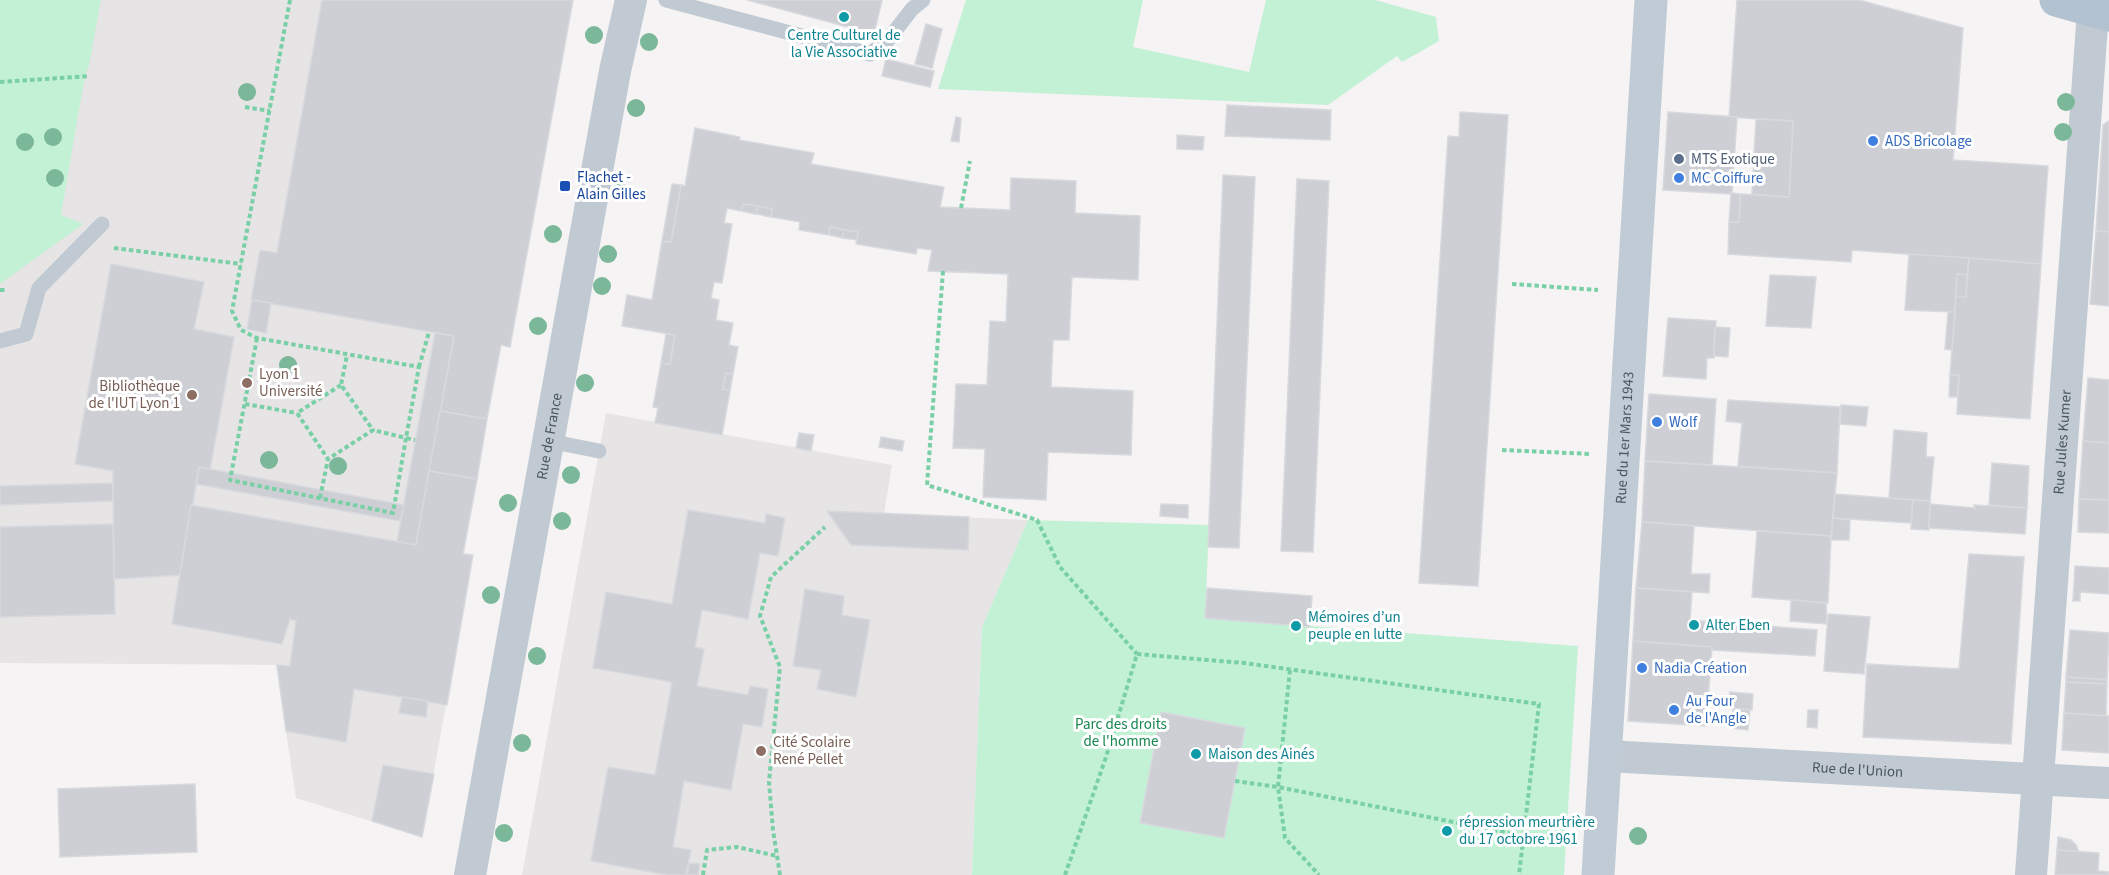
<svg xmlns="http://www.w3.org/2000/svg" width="2109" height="875" font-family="'Source Sans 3',sans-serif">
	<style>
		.education { fill: #e6e4e5 }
		.green { fill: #c3f1d5 }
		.building { fill: #cdcfd5; stroke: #d7d9de; stroke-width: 1.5 }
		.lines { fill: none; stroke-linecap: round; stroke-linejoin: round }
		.path { stroke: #7ad0a6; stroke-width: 4; stroke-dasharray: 4.5 3; stroke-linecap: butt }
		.lane { stroke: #c1cad2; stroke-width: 15 }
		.street { stroke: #c1cad2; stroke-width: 32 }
		.secondary { stroke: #c1cbd6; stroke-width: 33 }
		.primary { stroke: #b3c2d1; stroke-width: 33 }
		.tree { fill: #7bb799 }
		.culture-dot { fill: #0f9aa8; stroke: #fff; stroke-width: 2 }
		.shop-dot { fill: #3f7fe0; stroke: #fff; stroke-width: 2 }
		.service-dot { fill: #5c6f8a; stroke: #fff; stroke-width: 2 }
		.transit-dot { fill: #1a4fb4; stroke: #fff; stroke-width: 2 }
		.education-dot { fill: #8d6e63; stroke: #fff; stroke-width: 2 }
		.labels { text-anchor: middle; stroke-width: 6; stroke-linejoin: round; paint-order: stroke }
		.culture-label { font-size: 15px; fill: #0d838f; stroke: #fff; text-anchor: start }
		.shop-label { font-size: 15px; fill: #366cbe; stroke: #fff; text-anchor: start }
		.service-label { font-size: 15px; fill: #4e5e75; stroke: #fff; text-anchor: start }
		.transit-label { font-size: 15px; fill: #164399; stroke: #fff; text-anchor: start }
		.education-label { font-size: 15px; fill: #785e54; stroke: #fff; text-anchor: start }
		.street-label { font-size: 15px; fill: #4a5661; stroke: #fff }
		.park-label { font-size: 15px; fill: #17864f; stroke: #fff }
	</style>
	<rect width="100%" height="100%" fill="#f5f3f3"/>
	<g class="education">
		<path d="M0,0H573L510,347L501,345L481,451L464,553L473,556L422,837L296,798L276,665L0,663Z"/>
		<path d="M606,413L892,465L884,514L1028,520L982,627L972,875H522Z"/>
	</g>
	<g class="green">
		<path d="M0,0H101L89,65L85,75L61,215L83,224L0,284Z"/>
		<path d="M966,0H1143L1133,47L1249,72L1266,0H1375L1436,17L1439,41L1402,62L1397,56L1328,105L938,89Z"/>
		<path d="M1028,520L1209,525L1205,618L1578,646L1564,875H972L982,627Z"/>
	</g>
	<g class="building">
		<path d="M322,0H573L510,347L501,345L487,419L440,411L454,336L251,300L260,250L277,253Z"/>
		<path d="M747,0H882L874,34Z"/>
		<path d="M1737,0H1859L1963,28L1953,160L2048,166L2041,264L1852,250L1851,262L1728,254L1729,222H1739L1740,194L1789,197L1793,121L1729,117Z"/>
		<path d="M926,24L942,29L932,68L915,64Z"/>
		<path d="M886,59L934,71L930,87L882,76Z"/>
		<path d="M1227,105L1331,110L1330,140L1225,136Z"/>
		<path d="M1460,112L1508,115L1478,586L1419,583L1448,136L1459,137Z"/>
		<path d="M1668,112L1737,117L1732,194L1663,190Z"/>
		<path d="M956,117L961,118L959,142L951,141Z"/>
		<path d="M1756,119L1793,121L1789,197L1752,194Z"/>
		<path d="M2109,121V232L2096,231L2103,125Z"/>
		<path d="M695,128L740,137L739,140L814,153L811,164L944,187L940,207L1010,210L1011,178L1076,181L1075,213L1140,216L1138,280L1072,277L1069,340H1053L1051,387L1133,391L1131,455L1048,452L1046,500L983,497L985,449L953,448L956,384L987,385L990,321L1006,322L1008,274L928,271L932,250L917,248L916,254L856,244L858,232L830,227L829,235L799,230L800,222L771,217L772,209L743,204L741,211L727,208L724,223L732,224L722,283L714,282L711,298L719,300L716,320L733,323L729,345L738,347L733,374L726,373L723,389L730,391L722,435L655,423L658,408L653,407L661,363L670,364L675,335L622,326L627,295L652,300L662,241L671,242L681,185L685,186Z"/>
		<path d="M1177,135L1204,137L1203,150L1177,149Z"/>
		<path d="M1223,175L1255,177L1239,548L1208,547Z"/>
		<path d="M1297,179L1329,181L1313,552L1281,551Z"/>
		<path d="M672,184L681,185L671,242L662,241Z"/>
		<path d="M1731,193L1740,194L1739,222H1729Z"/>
		<path d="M743,204L758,206L756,214L741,211Z"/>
		<path d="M758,206L772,209L771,217L756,214Z"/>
		<path d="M830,227L844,230L843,238L829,235Z"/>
		<path d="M844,230L858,232L857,240L843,238Z"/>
		<path d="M2096,231L2109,232V306L2090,304Z"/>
		<path d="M1909,254L1969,258L1967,275L1957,274L1955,312L1905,310Z"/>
		<path d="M1969,258L2041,264L2030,419L1957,414L1959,375H1950L1955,312L1956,296L1966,297Z"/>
		<path d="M111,264L204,282L194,329L234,337L210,470L199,467L181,575L114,579L113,471L75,464Z"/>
		<path d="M1957,274L1967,275L1966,297L1956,296Z"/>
		<path d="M1770,275L1816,277L1811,328L1766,326Z"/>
		<path d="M252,300L271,303L266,333L247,329Z"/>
		<path d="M1948,312H1955L1952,350L1945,349Z"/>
		<path d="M1668,318L1716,321L1714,356V358H1707L1706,379L1663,376Z"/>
		<path d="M1715,327L1730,328L1728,357L1714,356Z"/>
		<path d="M435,333L454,336L416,545L397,542Z"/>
		<path d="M666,334L675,335L670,364L661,363Z"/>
		<path d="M726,373L733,374L730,391L723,389Z"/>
		<path d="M1950,375H1959L1957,397H1949Z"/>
		<path d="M2088,378L2109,380V443L2083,441Z"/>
		<path d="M1649,394L1716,399L1712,465L1645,461Z"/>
		<path d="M1728,400L1840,407L1837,473L1738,466L1742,423L1726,421Z"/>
		<path d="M1841,405L1868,407L1866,426L1840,424Z"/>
		<path d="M440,411L487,419L477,479L429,471Z"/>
		<path d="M1894,430L1927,433L1926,457H1934L1930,501L1889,498Z"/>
		<path d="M799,433L814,435L811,451L796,448Z"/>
		<path d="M881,437L904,441L902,451L879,447Z"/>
		<path d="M2083,441L2109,443V500L2079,499Z"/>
		<path d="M1645,461L1837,473L1831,536L1642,522Z"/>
		<path d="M1992,463L2029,466L2027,508L1989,505Z"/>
		<path d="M199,467L404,505L400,521L196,484Z"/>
		<path d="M429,471L477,479L463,554L473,555L447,705L354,689L346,742L286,731L277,665L290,666L296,621L290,619L282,644L172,624L191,505L416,545Z"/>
		<path d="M113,483V501L0,505V486Z"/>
		<path d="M1835,494L1913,500L1911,523L1833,518Z"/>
		<path d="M2079,499L2109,500V533L2078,532Z"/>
		<path d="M1913,500L1930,501L1929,530L1911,529Z"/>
		<path d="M1161,504L1188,505V518L1160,516Z"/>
		<path d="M1930,504L1975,508L1974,505L2027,508L2025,534L1929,528Z"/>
		<path d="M688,510L765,523L766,514L785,518L778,556L760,553L748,619L702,610L695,647L704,649L697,686L748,695L750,686L768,689L762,727L743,724L731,790L684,781L673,847L691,850L686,875H667L591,861L608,767L655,775L672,682L593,668L606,592L672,604Z"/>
		<path d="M827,511L969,517L968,550L851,545Z"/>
		<path d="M1833,518L1850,520L1849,540H1831Z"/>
		<path d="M1642,522L1694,526L1691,574H1710L1709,593L1636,588Z"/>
		<path d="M113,524L115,614L0,617V527Z"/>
		<path d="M1757,531L1831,536L1828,603L1752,597Z"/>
		<path d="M1969,554L2024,557L2011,744L1863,737L1867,664L1959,669Z"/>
		<path d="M2075,566L2109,568V594L2080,592V601H2073Z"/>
		<path d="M1207,588L1312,596L1310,627L1205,618Z"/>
		<path d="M1636,588L1692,592L1690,620L1817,630L1815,656L1712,650V647L1633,641Z"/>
		<path d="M805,589L844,596L842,615L870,620L856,697L817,689L821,670L793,666Z"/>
		<path d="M1791,600L1826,603L1827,624L1790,621Z"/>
		<path d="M1828,614L1870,617L1864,674L1824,671Z"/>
		<path d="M2070,630L2109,633L2107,680L2066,677Z"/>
		<path d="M1633,641L1712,647L1706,726L1628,721Z"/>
		<path d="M2066,677L2107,680V684L2066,682Z"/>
		<path d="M2066,682L2107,684L2106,716L2064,713Z"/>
		<path d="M1730,692L1753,694L1752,710L1728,708Z"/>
		<path d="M402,697L428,701L426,717L399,713Z"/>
		<path d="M1733,708L1750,710L1748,730L1731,728Z"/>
		<path d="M1808,710H1818L1817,728L1807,727Z"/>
		<path d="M1161,712L1245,728L1224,838L1140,823Z"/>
		<path d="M2064,713L2109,716V753L2062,750Z"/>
		<path d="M383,765L434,774L422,837L372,821Z"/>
		<path d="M195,784L197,852L60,857L58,789Z"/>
		<path d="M2058,837L2071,840L2076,845L2079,852L2057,850Z"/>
		<path d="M2057,850L2099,853L2098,871L2109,872V875H2055Z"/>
		<path d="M689,863L700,864L698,875H687Z"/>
	</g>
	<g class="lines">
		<g class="path">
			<path d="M290,0L232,311L241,330L257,338L419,367L406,438L415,440"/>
			<path d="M0,82L89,76"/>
			<path d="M245,107L270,111"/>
			<path d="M961,208L970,161"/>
			<path d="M114,248L241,264"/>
			<path d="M943,271L927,485L1037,520L1060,567L1137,654"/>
			<path d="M1512,284L1598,290"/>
			<path d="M0,290H6"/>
			<path d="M257,338L230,480L393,513L406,438L373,430"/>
			<path d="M419,367L429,332"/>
			<path d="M341,385L297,413L328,459L373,430L341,385L347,355"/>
			<path d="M245,404L297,413"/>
			<path d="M1502,450L1591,454"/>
			<path d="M320,498L328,459"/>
			<path d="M1290,670L1278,787L1285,838L1319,875"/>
			<path d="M1235,781L1278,787L1523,836L1567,839"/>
			<path d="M703,875L707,850L737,847L777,856"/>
			<path d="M780,875L773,830L769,782L780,667L760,616L771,577L825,527"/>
			<path d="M1065,875L1106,757L1137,654L1244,663L1539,704L1519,875"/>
		</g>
		<g class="lane">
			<path d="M666,0L870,54L888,40L912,9L923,0"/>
			<path d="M0,341L26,334L39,288L102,224"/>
			<path d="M549,441L599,451"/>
		</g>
		<g class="street">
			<path id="s1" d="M1606,756L2109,783"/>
			<path id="s2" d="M470,875L615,71L631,0"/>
			<path id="s3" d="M2031,875L2093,11"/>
		</g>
		<path class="secondary" id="s4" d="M1598,875L1651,0"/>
		<path class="primary" d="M2056,0L2109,15"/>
	</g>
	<g class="tree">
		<circle cx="594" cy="35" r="9"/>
		<circle cx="649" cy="42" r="9"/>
		<circle cx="247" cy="92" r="9"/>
		<circle cx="2066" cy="102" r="9"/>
		<circle cx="636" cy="108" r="9"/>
		<circle cx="2063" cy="132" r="9"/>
		<circle cx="53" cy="137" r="9"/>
		<circle cx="25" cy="142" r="9"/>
		<circle cx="55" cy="178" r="9"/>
		<circle cx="620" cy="192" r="9"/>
		<circle cx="553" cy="234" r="9"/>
		<circle cx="608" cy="254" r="9"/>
		<circle cx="602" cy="286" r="9"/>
		<circle cx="538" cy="326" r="9"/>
		<circle cx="288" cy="365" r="9"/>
		<circle cx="585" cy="383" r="9"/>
		<circle cx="269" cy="460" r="9"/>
		<circle cx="338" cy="466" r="9"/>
		<circle cx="571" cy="475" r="9"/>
		<circle cx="508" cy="503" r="9"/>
		<circle cx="562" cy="521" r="9"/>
		<circle cx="491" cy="595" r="9"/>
		<circle cx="537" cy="656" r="9"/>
		<circle cx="522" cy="743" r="9"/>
		<circle cx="504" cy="833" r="9"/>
		<circle cx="1638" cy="836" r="9"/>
	</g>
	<g class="culture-dot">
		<circle cx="844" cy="17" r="6"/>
		<circle cx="1694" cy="625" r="6"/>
		<circle cx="1296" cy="626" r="6"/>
		<circle cx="1196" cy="754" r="6"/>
		<circle cx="1447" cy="831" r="6"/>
	</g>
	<g class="shop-dot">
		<circle cx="1873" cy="141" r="6"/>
		<circle cx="1679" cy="178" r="6"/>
		<circle cx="1657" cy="422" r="6"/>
		<circle cx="1642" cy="668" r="6"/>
		<circle cx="1674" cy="710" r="6"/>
	</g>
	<circle class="service-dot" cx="1679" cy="159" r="6"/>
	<rect class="transit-dot" x="559" y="180" width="12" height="12" rx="3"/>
	<g class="education-dot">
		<circle cx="247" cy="383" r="6"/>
		<circle cx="192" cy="395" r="6"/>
		<circle cx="761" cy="751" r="6"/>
	</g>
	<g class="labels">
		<g class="culture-label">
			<text x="844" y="40" text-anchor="middle">Centre Culturel de<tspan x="844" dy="17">la Vie Associative</tspan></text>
			<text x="1308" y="622">Mémoires d’un<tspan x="1308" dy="17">peuple en lutte</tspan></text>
			<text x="1706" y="630">Alter Eben</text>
			<text x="1208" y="759">Maison des Ainés</text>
			<text x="1459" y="827">répression meurtrière<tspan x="1459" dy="17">du 17 octobre 1961</tspan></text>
		</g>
		<g class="shop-label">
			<text x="1885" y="146">ADS Bricolage</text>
			<text x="1691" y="183">MC Coiffure</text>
			<text x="1669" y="427">Wolf</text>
			<text x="1654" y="673">Nadia Création</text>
			<text x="1686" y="706">Au Four<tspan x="1686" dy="17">de l'Angle</tspan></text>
		</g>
		<g class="service-label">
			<text x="1691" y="164">MTS Exotique</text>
		</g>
		<g class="transit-label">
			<text x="577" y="182">Flachet -<tspan x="577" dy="17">Alain Gilles</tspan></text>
		</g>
		<g class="education-label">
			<text x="259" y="379">Lyon 1<tspan x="259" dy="17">Université</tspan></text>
			<text x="180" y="391" text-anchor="end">Bibliothèque<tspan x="180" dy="17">de l'IUT Lyon 1</tspan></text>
			<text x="773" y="747">Cité Scolaire<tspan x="773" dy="17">René Pellet</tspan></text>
		</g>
		<g class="street-label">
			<text dy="5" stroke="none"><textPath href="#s2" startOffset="446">Rue de France</textPath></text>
			<text dy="5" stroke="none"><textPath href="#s4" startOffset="438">Rue du 1er Mars 1943</textPath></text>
			<text dy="5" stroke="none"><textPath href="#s3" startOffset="434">Rue Jules Kumer</textPath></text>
			<text dy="5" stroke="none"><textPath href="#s1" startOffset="252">Rue de l'Union</textPath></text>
		</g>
		<g class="park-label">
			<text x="1121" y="729">Parc des droits<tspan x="1121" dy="17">de l'homme</tspan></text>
		</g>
	</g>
</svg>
